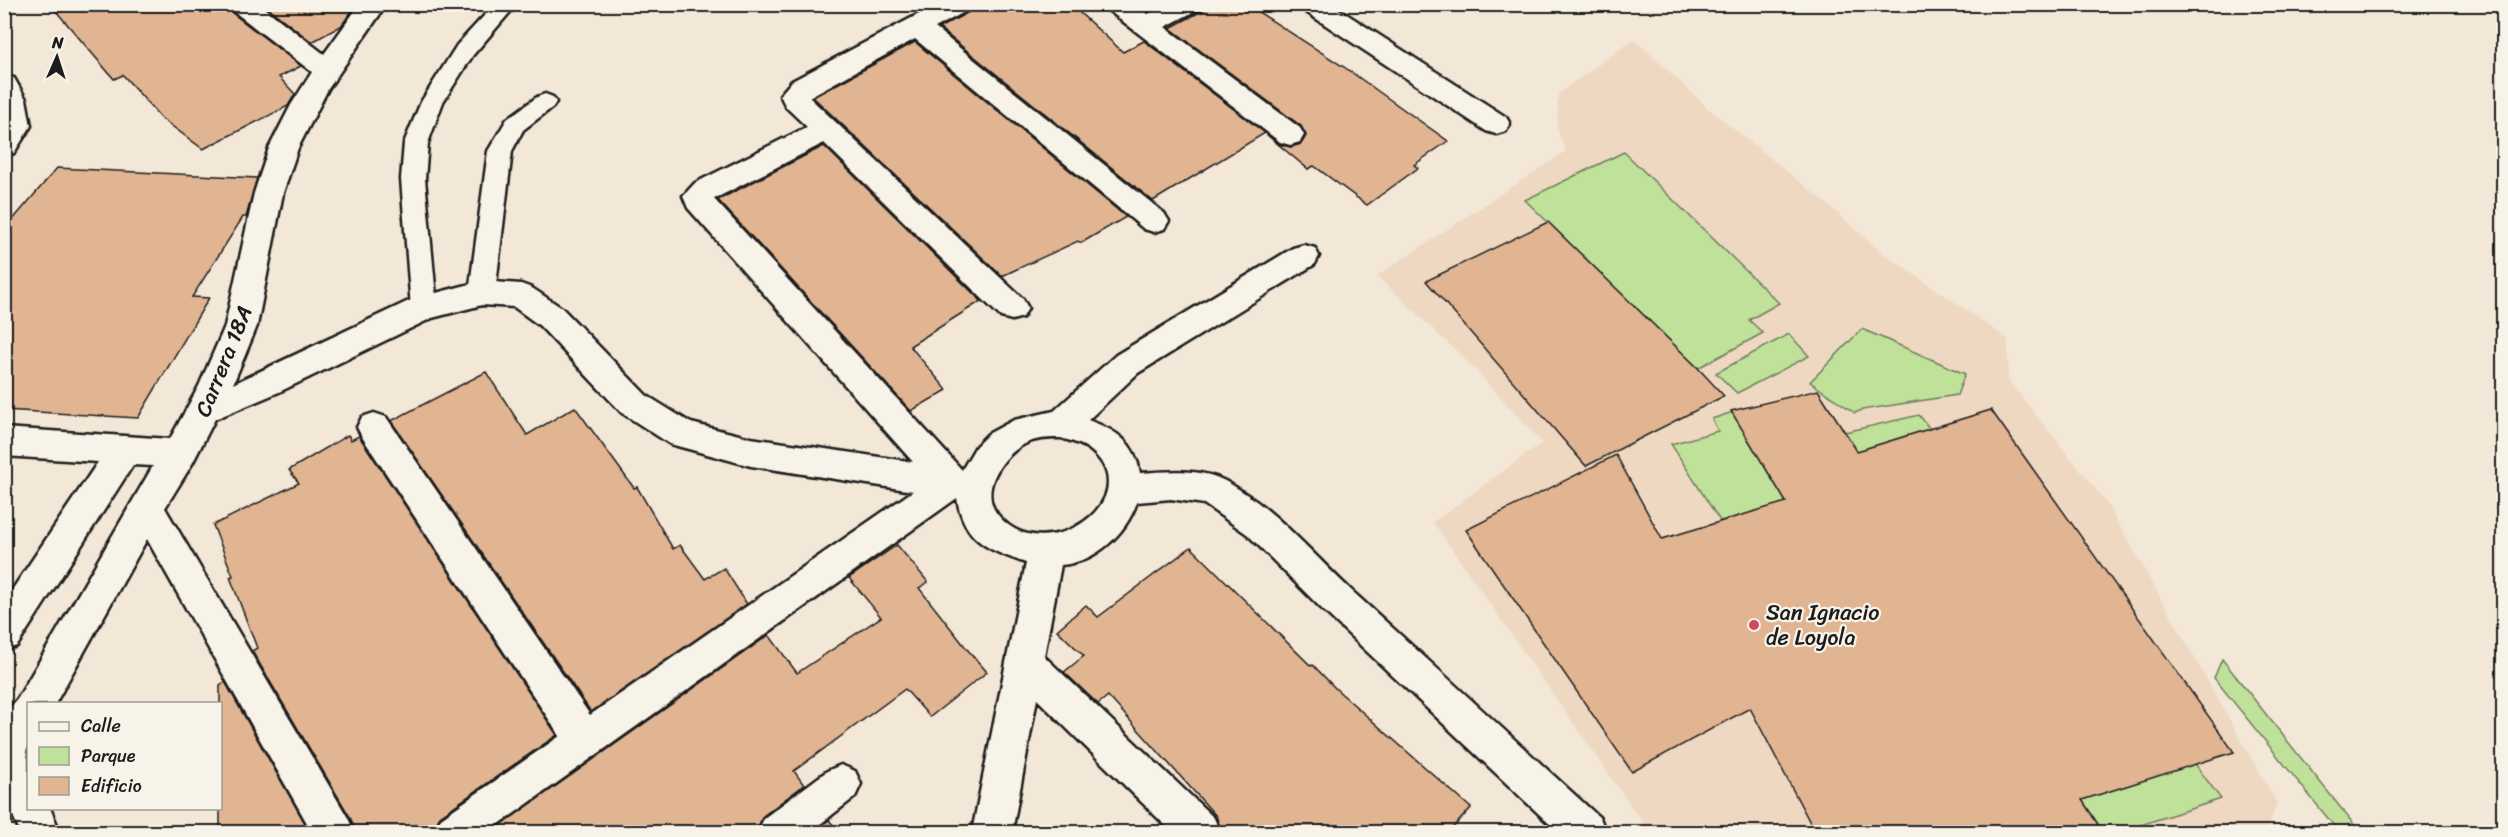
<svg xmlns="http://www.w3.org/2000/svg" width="2508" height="837" font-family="Sriracha,sans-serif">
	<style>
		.built { fill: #eed8c2 }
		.green { fill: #bfe19a; stroke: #6e7e5b; stroke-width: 1.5 }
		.building { fill: #e1b592; stroke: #1c1c1c; stroke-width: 1.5 }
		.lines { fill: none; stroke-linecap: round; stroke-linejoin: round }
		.service-casing { stroke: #1c1c1c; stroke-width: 5 }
		.minor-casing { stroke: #1c1c1c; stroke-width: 5 }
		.service { fill: #f7f3e8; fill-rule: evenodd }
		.minor { fill: #f7f3e8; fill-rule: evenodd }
		.poi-dot { fill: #d1495b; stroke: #f7f3e8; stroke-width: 2 }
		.labels { text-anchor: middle; stroke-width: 4.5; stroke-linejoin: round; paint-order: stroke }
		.street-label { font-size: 22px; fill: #1c1c1c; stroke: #f7f3e8 }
		.poi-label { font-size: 22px; fill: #1c1c1c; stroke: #f7f3e8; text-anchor: start }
	</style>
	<rect width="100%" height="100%" fill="#f3e7d7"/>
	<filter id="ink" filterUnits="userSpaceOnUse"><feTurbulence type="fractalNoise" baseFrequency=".0167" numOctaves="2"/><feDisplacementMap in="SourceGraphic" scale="12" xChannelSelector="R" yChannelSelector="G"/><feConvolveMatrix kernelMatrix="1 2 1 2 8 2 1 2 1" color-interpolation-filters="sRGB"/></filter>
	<g filter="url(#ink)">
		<path class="built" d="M1634,39L1710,110L1820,198L1880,251L2008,339V380L2106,502L2277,803L2266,832H1649L1433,522L1542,443L1469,363L1377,276L1566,151L1557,129L1558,94Z"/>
		<g class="green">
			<path d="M1624,152L1779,303L1749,320L1763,333L1698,368L1525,200Z"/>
			<path d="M1862,329L1965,374L1957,395L1862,410L1855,413L1810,382Z"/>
			<path d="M1789,334L1809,356L1737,393L1716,373Z"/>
			<path d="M1745,408L1748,439L1984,832H1912L1736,517L1720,521L1671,444L1718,431L1712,419Z"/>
			<path d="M1919,415L2195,764L2221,799L2119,832H2103L1845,432Z"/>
			<path d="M2222,659L2360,832H2339L2214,678Z"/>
		</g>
		<g class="building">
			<path d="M50,4H226L231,12L301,66L279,77L295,94L288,106L203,149L161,118L123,75L114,79Z"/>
			<path d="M263,4H357L341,26L312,42Z"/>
			<path d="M974,4H1070L1123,52L1144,41L1265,133L1153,201L939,28L969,12Z"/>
			<path d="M1215,4H1246L1344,67L1448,141L1414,165L1418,168L1367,205L1314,166L1308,169L1267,135L1279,144L1291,147L1301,144L1306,136L1301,126L1170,28Z"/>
			<path d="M915,42L1126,217L1081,243L1078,241L1002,276L813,97Z"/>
			<path d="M824,146L981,301L910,346L947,390L911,411L718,200Z"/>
			<path d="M57,168L257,178L246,217H243L192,297L209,298L138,418L4,410V230Z"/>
			<path d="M1548,222L1698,368L1724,396L1586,466L1426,281Z"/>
			<path d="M486,372L527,435L575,407L634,488L637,487L673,549L680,545L705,579L724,568L747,604L591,712L391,421Z"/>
			<path d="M1818,390L1857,451L1991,410L2234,752L2082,800L2103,832H1815L1750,708L1632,772L1466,530L1616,455L1662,539L1786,502L1731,411Z"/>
			<path d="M348,435L351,440L359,436L557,735L440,816L433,832H356L350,817L252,651L257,648L230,577L233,576L213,525L299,483L289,470Z"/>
			<path d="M897,545L928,582L919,588L967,649L987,672L930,717L905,689L794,771L804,785L763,816L756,832H491L769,635L797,673L881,617L849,578Z"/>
			<path d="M1191,547L1311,666L1313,665L1335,688L1471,808L1449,832H1222L1216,816L1108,696L1098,704L1064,672L1084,656L1057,630L1086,605L1098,617Z"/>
			<path d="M225,682L310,832H220V685Z"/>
			<path d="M829,820L839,832H813Z"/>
		</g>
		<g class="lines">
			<defs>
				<g id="service">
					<path d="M495,4H517L473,55L443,102L428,143L425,179L437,308L433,315L424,318L415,315L411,308L401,179L404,143L421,102L457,45Z"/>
					<path d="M545,94L553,97L556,102L553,107L523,130L512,151L495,293L491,300L482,303L473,300L469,293L488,151L507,119L537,97Z"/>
				</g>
				<g id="minor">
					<path d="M228,4H259L324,54L360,4H387L328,89L298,148L283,193L257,326L233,384L413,299L482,281L521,284L532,288L562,308L646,395L691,423L751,438L913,462L688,208L683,196L695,183L807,127L786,107L780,95L792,81L938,4H972L968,10L935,28L1164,213L1169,221L1164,229L1154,232L1144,229L915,39L809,97L1023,299L1028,308L1023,317L1012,320L1001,317L824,143L714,199L962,470L976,446L988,434L1014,420L1054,411L1116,355L1293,248L1304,245L1315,248L1319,256L1315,264L1138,373L1088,420C1116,430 1135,442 1140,473C1167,471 1201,468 1225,481C1275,508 1311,553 1352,591C1435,666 1517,742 1600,818L1606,832H1558L1323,610L1247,534L1204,504L1171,499L1137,502C1126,534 1096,562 1061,565L1044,656L1214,818L1220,832H1172L1037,699L1012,832H972L1026,563C989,550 964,542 957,498L488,832H435L441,818L560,736L362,437L357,427L362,417L374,413L386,417L590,715L913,491L751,466L670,444L622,413L540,326L514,307L482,305L432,318L279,392L215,419L192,464L165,508L348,818L354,832H312L147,539L55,704H28V747L26,752L28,758V808H50L60,832H20L4,795V716L18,698L153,466L133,465L17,646L4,650V602L98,462L4,456V428L170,439L199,386L225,326L254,193L269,148L291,105L312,72L232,10ZM1061,438C1070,441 1083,444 1090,450C1150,498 1044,572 998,515C977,490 1004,452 1029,442C1039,438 1051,438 1061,438Z"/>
					<path d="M1104,4H1135L1148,14L1166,4H1201L1197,10L1165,27L1300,128L1304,135L1300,142L1290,145L1280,142L1108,10Z"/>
					<path d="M1299,4H1331L1506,117L1510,124L1506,131L1496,134L1486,131L1303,10Z"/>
					<path d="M4,76L14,78L26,99L31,126L14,153L4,156Z"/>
					<path d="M841,765L855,771L861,784L855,797L810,832H758L764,818L827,771Z"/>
				</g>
			</defs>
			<use href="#service" class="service-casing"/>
			<use href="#minor" class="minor-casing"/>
			<use href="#service" class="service"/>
			<use href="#minor" class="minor"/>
		</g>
	</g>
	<circle class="poi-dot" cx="1754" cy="625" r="6"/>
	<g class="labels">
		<g class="street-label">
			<text transform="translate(223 361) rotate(-68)" y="8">Carrera 18A</text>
		</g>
		<g class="poi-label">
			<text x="1766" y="620">San Ignacio<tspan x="1766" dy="25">de Loyola</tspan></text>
		</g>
	</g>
	<rect width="2508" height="837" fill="none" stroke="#f7f3e8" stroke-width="24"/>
	<rect x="12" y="12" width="2484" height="813" fill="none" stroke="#1c1c1c" stroke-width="2" filter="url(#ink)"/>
	<rect x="27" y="702" width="195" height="108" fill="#f7f3e8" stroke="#9f9d96" stroke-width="1.5"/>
	<rect x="39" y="722" width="30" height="9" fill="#f7f3e8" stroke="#9f9d96" stroke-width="1.5"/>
	<text x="81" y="732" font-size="18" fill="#1c1c1c">Calle</text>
	<rect x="39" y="747" width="30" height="18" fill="#bfe19a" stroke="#9f9d96" stroke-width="1.5"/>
	<text x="81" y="762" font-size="18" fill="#1c1c1c">Parque</text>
	<rect x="39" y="777" width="30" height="18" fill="#e1b592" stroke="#9f9d96" stroke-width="1.5"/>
	<text x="81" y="792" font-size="18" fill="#1c1c1c">Edificio</text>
	<g transform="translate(57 57) rotate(3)" stroke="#f7f3e8" stroke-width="4.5" paint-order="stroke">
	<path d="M0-4.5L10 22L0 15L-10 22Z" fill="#1c1c1c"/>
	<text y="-9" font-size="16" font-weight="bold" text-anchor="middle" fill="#1c1c1c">N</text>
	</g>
</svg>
